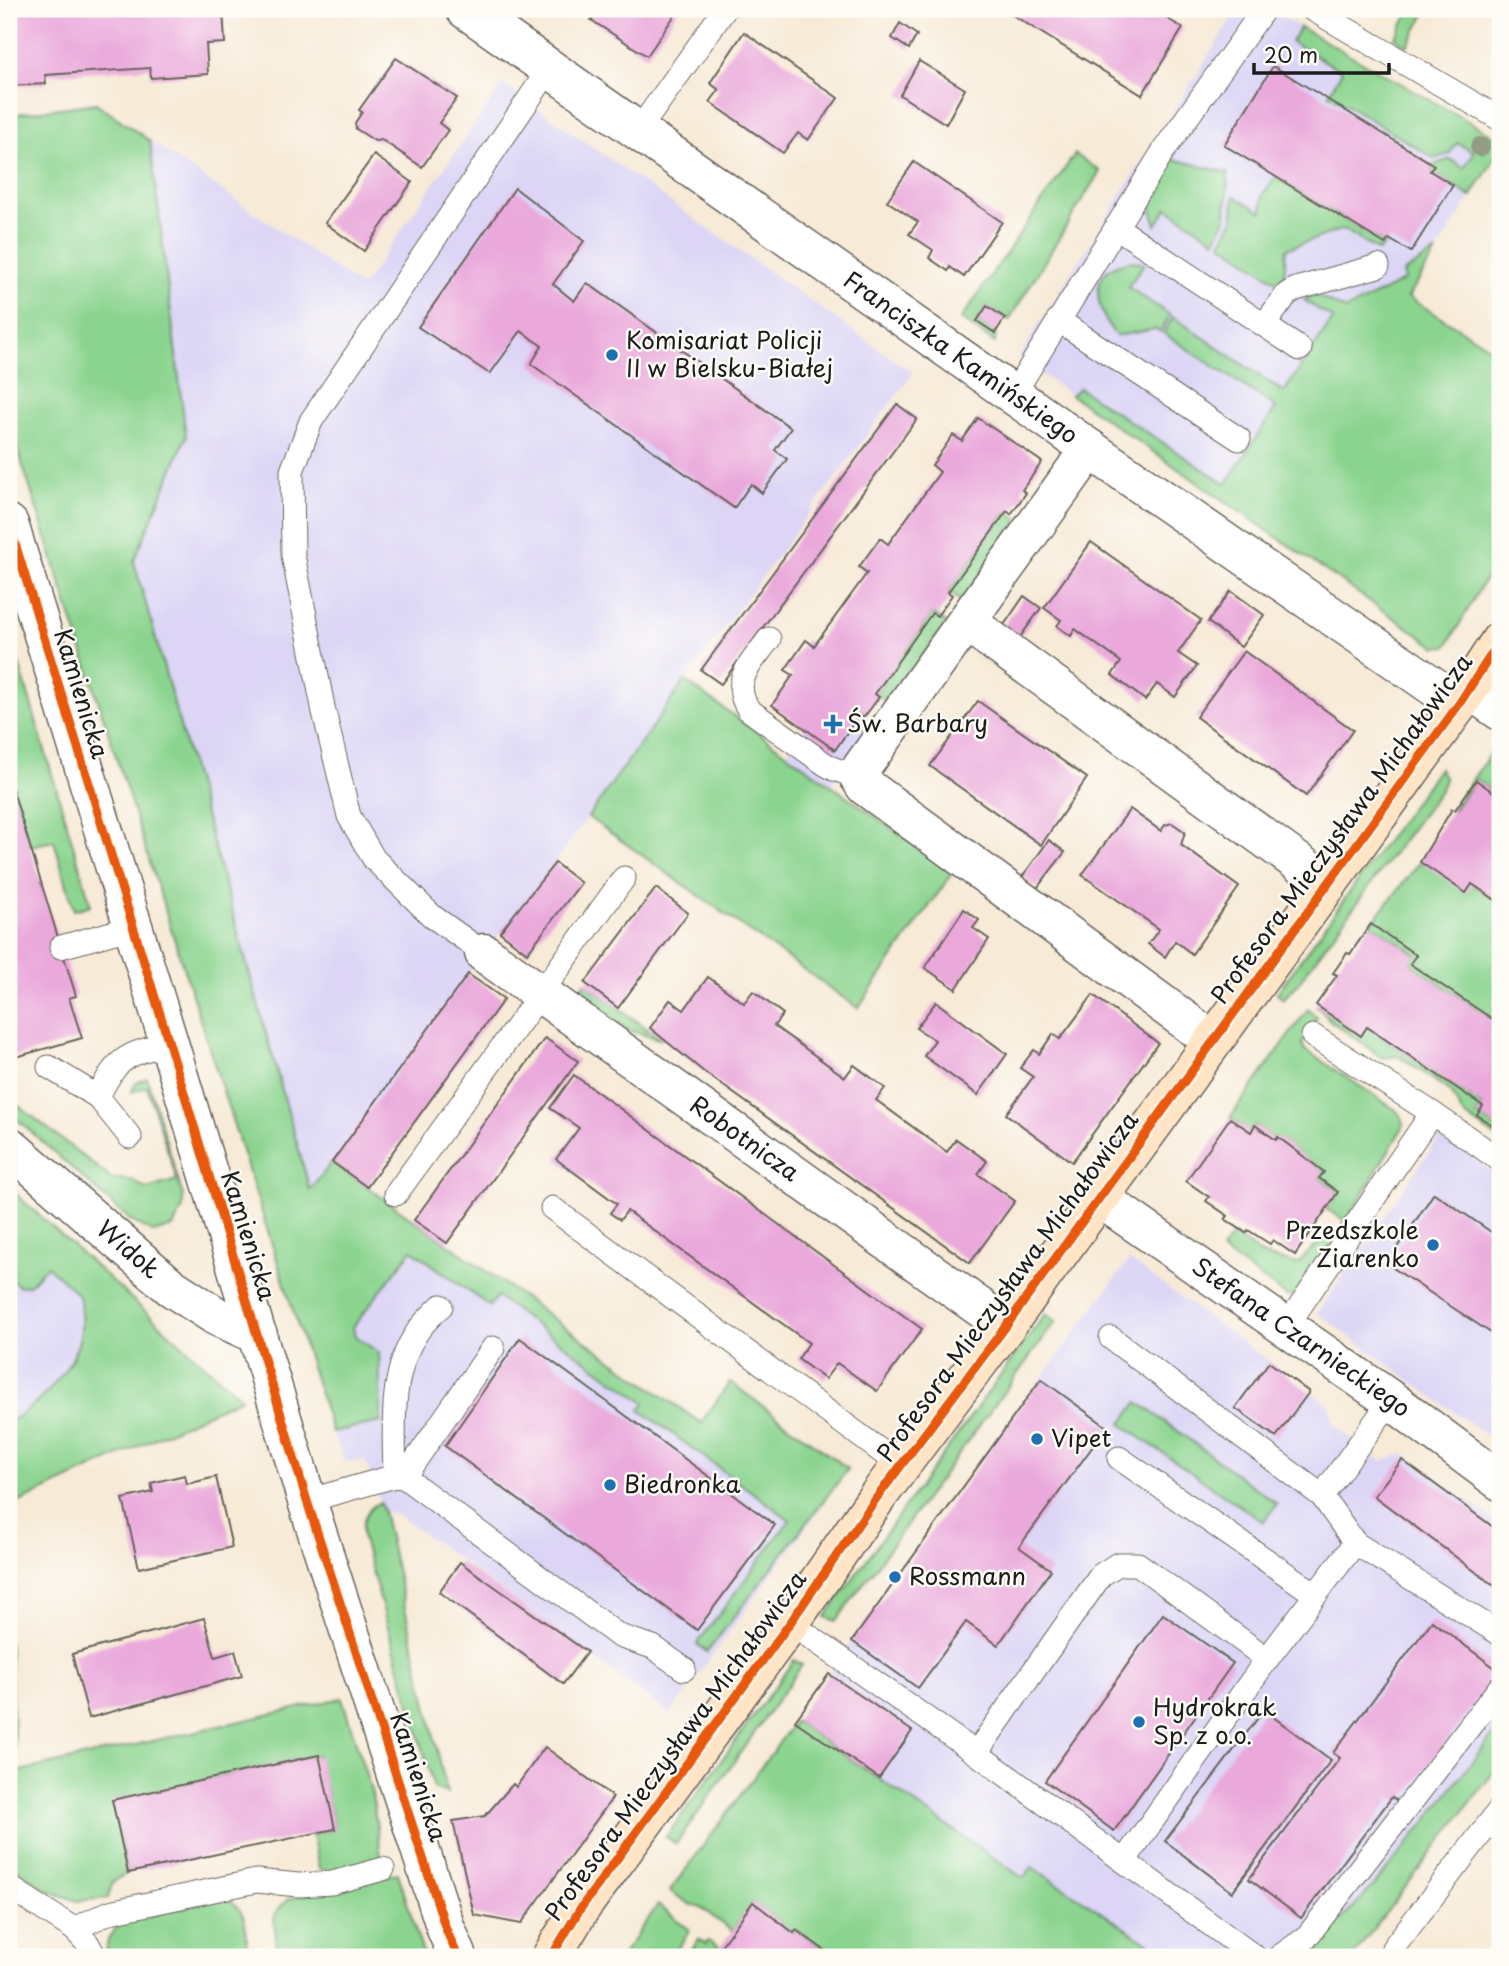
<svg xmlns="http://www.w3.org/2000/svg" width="1509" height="1966" font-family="'Playpen Sans',sans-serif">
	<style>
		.built { fill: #dcd5f6 }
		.green { fill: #8bd48f; stroke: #547856; stroke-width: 2 }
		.building { fill: #eaa8db }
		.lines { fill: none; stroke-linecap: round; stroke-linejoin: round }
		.lane-casing { stroke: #69645d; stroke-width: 25 }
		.street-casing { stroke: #69645d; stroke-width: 41 }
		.secondary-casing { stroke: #69645d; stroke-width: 41 }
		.lane { stroke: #fff; stroke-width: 23 }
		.street { stroke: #fff; stroke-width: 38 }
		.secondary { stroke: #ffe4c6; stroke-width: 38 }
		.cycleway-casing { stroke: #fdfcf7; stroke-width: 13 }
		.cycleway { stroke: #e8590c; stroke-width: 9 }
		.tree { fill: #949c86 }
		.poi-dot { fill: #1f6fb2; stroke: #fdfcf7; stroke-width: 2.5 }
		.labels { text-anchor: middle; stroke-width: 5; stroke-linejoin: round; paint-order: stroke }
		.poi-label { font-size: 24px; fill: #1c1c1c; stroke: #fdfcf7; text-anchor: start }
		.street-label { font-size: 24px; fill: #1c1c1c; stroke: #fdfcf7 }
	</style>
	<rect width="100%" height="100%" fill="#fdfcf7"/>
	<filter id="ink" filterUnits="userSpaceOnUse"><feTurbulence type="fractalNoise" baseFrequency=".0143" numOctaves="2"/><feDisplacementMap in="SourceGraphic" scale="14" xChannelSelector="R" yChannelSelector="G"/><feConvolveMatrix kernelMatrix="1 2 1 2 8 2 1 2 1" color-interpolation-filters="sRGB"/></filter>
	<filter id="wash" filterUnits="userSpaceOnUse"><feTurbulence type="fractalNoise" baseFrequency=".00686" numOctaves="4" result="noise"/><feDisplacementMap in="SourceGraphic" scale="28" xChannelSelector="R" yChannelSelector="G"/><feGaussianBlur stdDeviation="1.57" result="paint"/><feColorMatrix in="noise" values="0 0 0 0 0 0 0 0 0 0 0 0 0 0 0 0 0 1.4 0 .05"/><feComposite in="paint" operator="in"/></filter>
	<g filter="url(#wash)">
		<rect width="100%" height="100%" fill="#f7ead7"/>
		<g class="built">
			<path d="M1238,9H1268L1500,139V150L1415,286L1227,504L1018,358Z"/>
			<path d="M503,84L913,373L685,681L555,863L468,974L310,1191L134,561L186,437L150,141L362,287Z"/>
			<path d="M829,693L873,725L831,785L786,754Z"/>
			<path d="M1442,1134L1500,1176V1445L1317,1313Z"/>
			<path d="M9,1204L231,1403L9,1507Z"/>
			<path d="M414,1220L820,1508L670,1714L398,1515L383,1511L365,1460L345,1462L332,1432L307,1352L353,1327Z"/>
			<path d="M1129,1260L1329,1405L1334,1425L1381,1461L1403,1454L1500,1525V1763L1352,1957H1170L1032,1867L1023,1879L795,1721L1041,1379Z"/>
		</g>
		<g class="green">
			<path d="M1411,9H1428L1407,46L1395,38Z"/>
			<path d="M1300,27L1500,139V150L1471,197L1430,171L1434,165L1450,159L1464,168L1474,152L1457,143L1449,154L1435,159L1329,94L1342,71L1291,42Z"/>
			<path d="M96,103L150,141L186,437L134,561L310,1190L332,1162L701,1423L730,1382L848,1469L707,1652L697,1644L790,1520L640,1410L645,1403L497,1297L489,1306L412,1250L353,1327L355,1336L379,1353L381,1422L332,1432L9,422V115Z"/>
			<path d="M1075,154L1100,171L1009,320L987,306L977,321L996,333L995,343L961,319Z"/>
			<path d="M1173,159L1228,173L1226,218L1215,240L1167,208L1156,225C1145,195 1158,184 1173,159Z"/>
			<path d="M1276,177L1385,244L1378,251L1343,229L1286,249L1284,279L1280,284L1221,243L1233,220L1234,196L1262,212V195Z"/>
			<path d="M1437,251L1408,297L1500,354V553L1447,646L1436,647L1071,395L1079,388L1226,484L1276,407L1163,333L1173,317L1284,392L1333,319L1304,300L1315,295L1346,310L1405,280L1403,273Z"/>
			<path d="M1133,261L1144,264L1128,287L1170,315L1160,332L1156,329L1116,336C1094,307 1085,267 1133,261Z"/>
			<path d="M1007,511L1019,519L961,601L948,592Z"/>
			<path d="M932,613L946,623L889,703L875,694Z"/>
			<path d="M9,630L91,905L74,910L54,841L30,846L9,776Z"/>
			<path d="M685,681L953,872L858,1008L588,817Z"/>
			<path d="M1492,751L1500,756V797L1476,780L1455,810L1452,809Z"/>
			<path d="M1439,768L1445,779L1441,789L1295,987L1283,999L1277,993Z"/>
			<path d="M1420,862L1472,884L1500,903V1024L1410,964L1416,954L1371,924Z"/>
			<path d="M585,983L662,1040L628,1030L578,993Z"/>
			<path d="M1316,1005L1367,1027L1483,1106L1477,1115L1500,1130V1140L1462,1113L1451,1092L1399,1056L1383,1058L1331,1021Z"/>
			<path d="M1308,1009L1317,1017L1302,1044L1305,1050L1396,1110L1402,1118L1403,1127L1346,1221L1326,1209L1338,1192L1319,1178L1323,1172L1278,1138L1276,1140L1255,1125L1251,1132L1230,1118Z"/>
			<path d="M147,1078L183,1196V1208L173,1227L154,1233L131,1221L9,1112V1098L112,1179L132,1180L146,1189L177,1180L147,1087L131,1092L136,1083Z"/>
			<path d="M9,1188L241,1398L9,1507V1422C44,1402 87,1357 81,1313C80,1309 81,1301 79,1297C74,1288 55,1274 47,1266L29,1285L19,1286L9,1278Z"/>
			<path d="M1338,1234L1297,1294L1288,1297L1221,1250L1233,1235L1264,1256L1298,1264C1310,1250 1320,1240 1338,1234Z"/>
			<path d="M1045,1314L1056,1321L836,1621L825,1617Z"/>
			<path d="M1138,1402L1277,1504L1263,1522L1121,1424Z"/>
			<path d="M380,1502L383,1511L447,1793L434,1788L362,1536C362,1520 365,1510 380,1502Z"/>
			<path d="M9,1641L16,1772L342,1698L372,1794L382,1862L329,1875L319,1868L312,1834L335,1829L318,1755L113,1800L128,1873L113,1881L108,1898L77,1901L47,1890L9,1864Z"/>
			<path d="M794,1660L802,1665L676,1844L666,1837Z"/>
			<path d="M795,1721L1023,1878L1032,1867L1170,1957H834L797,1930L794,1933L753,1903L732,1931L699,1906L691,1905L670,1891Z"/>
			<path d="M1500,1726V1767L1493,1773L1352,1957H1301C1375,1896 1440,1801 1500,1726Z"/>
			<path d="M398,1873L424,1957H277L274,1914L288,1899Z"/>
			<path d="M225,1897C250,1911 246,1932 248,1957H108C104,1942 110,1934 121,1923Z"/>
			<path d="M658,1905L690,1930L672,1957H621Z"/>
			<path d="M699,1939L706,1944L708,1941L720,1948L713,1957H687Z"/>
		</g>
		<g id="blocks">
			<g class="building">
				<path d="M9,9H223L225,43L206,44L208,74L151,78L150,68L45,75L46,84L9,86Z"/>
				<path d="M579,9H679L647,56L591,20L593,18Z"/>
				<path d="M1003,9H1151L1183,28L1142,95Z"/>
				<path d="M900,23L917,35L909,49L892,38Z"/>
				<path d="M744,32L838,98L808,140L798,133L783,153L710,102L719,90L710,83Z"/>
				<path d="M396,58L457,98L439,123L448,130L422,167L382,140L375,141L356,129L355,123L362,112L359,110Z"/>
				<path d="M919,61L965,89L946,124L900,95Z"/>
				<path d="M1273,66L1434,165L1430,171L1453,185L1411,252L1389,239L1385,244L1224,145Z"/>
				<path d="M374,155L412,182L364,251L325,223Z"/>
				<path d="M914,162L1002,222L964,277L950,267L948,271L929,258L933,250L909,234L918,222L887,201Z"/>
				<path d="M515,188L584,241L553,284L574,301L587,283L791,428L775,450L787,459L762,493L751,484L734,508L531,364L542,346L521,331L490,374L418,327Z"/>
				<path d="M987,306L1005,318L995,333L977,321Z"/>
				<path d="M897,404L917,419L721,684L701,670Z"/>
				<path d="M978,418L1042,462L1022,490L1026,493L1011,514L1007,511L948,592L952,595L937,616L932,613L875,694L879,697L871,708L863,718L859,715L835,750L772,705L793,675L785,670L806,640L814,646L867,573L859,567L880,538L888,544L940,472L932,465L953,435L962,441Z"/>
				<path d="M1091,542L1201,620L1178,653L1197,666L1175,697L1157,684L1145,700L1112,675L1121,662L1075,629L1071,636L1057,626L1061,620L1044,608Z"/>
				<path d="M1231,591L1264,615L1241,647L1208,622Z"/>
				<path d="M1024,596L1041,608L1020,637L1004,625Z"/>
				<path d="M1244,651L1353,730L1306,796L1196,717Z"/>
				<path d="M978,701L1087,778L1041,845L930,766Z"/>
				<path d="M9,778L76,996L69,998L82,1038L9,1059Z"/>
				<path d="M1476,780L1500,797V903L1472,884L1466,893L1420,862L1452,809L1455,810Z"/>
				<path d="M1130,809L1161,831L1165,825L1172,823L1185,832L1181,845L1239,887L1192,954L1175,941L1165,957L1148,944L1159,929L1082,875Z"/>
				<path d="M1049,840L1065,852L1037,888L1022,877Z"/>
				<path d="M555,863L581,883L527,953L500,932Z"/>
				<path d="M656,888L688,913L618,1008L585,983Z"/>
				<path d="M964,909L979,920L973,928L989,939L956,989L925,968Z"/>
				<path d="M1371,924L1416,955L1410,964L1500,1024V1130L1477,1115L1483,1106L1367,1027L1361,1036L1316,1005L1337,975L1333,973L1347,953L1350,954Z"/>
				<path d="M468,974L504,999L367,1187L332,1162Z"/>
				<path d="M708,977L744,1003L753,991L783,1014L774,1026L845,1077L854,1065L885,1088L876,1100L947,1152L956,1139L987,1161L978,1174L1015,1201L970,1263L704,1072L650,1028L670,1000L684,1010Z"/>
				<path d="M1093,995L1158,1043L1072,1162L1006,1114L1033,1077L1020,1068L1034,1050L1039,1054L1053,1034L1060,1039Z"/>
				<path d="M936,1002L1007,1054L978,1095L924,1056L935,1040L916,1028Z"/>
				<path d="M545,1038L578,1061L447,1243L414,1220Z"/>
				<path d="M574,1075L922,1329L877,1391L837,1363L825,1379L798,1359L809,1343L627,1211L620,1220L610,1213L617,1204L556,1159L579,1128L550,1108Z"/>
				<path d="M1230,1118L1251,1132L1255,1125L1276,1140L1278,1137L1324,1172L1319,1178L1338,1192L1295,1255L1273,1240L1270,1244L1248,1230L1246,1233L1225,1219L1228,1216L1206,1201L1209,1197L1186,1181Z"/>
				<path d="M1434,1193L1500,1238V1339L1387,1264Z"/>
				<path d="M520,1338L775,1525L697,1630L445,1446Z"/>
				<path d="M1269,1362L1309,1392L1276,1437L1235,1408Z"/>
				<path d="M1041,1379L1107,1427L1019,1547L1051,1570L998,1645L966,1622L918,1688L852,1641Z"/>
				<path d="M1402,1460L1500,1532V1590L1374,1496Z"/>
				<path d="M185,1475L187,1484L216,1477L232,1547L139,1568L123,1499L153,1492L151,1483Z"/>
				<path d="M460,1562L587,1652L563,1684L439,1592Z"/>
				<path d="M1163,1614L1233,1663L1114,1831L1045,1781Z"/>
				<path d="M204,1618L215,1657L235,1651L242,1676L89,1718L72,1654Z"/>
				<path d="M1432,1621L1499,1671L1400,1803L1392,1797L1301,1918L1249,1879L1340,1758L1333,1753Z"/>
				<path d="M829,1674L912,1731L879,1778L795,1721Z"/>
				<path d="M1264,1710L1331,1760L1232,1892L1165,1841Z"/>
				<path d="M545,1747L613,1797L521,1924L474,1915L453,1821L485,1816L513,1784L516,1787Z"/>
				<path d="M319,1755L335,1829L128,1873L112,1800Z"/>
				<path d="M753,1902L794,1933L796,1930L834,1957H713Z"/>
			</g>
		</g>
	</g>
	<g filter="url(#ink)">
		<use href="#blocks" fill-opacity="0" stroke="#69645d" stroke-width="2"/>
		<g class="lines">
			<defs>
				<g id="lane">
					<path d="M1312,9L1500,119"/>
					<path d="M638,131L725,9"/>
					<path d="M1116,227L1300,349"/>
					<path d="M1058,320L1239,439"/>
					<path d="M1264,325L1287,294L1296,289L1378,266"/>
					<path d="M1013,395L1164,150L1264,9"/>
					<path d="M769,639C752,663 729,681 749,710L825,764L834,769L859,777"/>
					<path d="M61,947L133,927"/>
					<path d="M484,953L432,916L374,859L349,816L324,712L293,555L292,471L311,421L550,68"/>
					<path d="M49,1067L98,1097"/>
					<path d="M1432,1113L1500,1160"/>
					<path d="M130,1137L98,1097C118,1055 127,1055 169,1043"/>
					<path d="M396,1194L624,878"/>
					<path d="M552,1208L901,1466"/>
					<path d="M1286,1327L1432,1113L1313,1036"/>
					<path d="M1119,1458L1315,1594"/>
					<path d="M395,1476C394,1428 389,1372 418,1331C424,1322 433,1314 441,1306"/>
					<path d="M404,1477L493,1348"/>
					<path d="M1322,1496L1391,1400"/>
					<path d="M307,1501L395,1476L404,1477L619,1636L653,1647L684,1669"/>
					<path d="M1355,1543L1500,1634"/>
					<path d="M790,1623L976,1753L1101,1575L1118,1564H1138L1267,1659L1355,1543L1322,1496L1111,1338"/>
					<path d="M976,1753L1255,1957"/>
					<path d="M1124,1861L1267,1659"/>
					<path d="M9,1887L74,1929L110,1912L256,1881L299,1885L332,1883L383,1869"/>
					<path d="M74,1929L88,1944L95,1957"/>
					<path d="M1393,1948L1500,1809"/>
					<path d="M1279,1957L1306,1938L1500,1687"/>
				</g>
				<g id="street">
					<path id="s1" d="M465,9L1090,449L1459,704"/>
					<path d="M1090,449L862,767L859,777L865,786L1213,1041"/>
					<path d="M9,524L169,1043L307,1501L446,1929L458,1957"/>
					<path d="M967,622L1328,884"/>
					<path d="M1469,689L1500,711"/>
					<path id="s2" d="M484,953L1006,1326"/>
					<path id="s3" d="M9,1146L171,1287L216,1316L258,1335"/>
					<path id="s4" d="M1098,1197L1391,1400L1500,1481"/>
				</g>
				<path id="secondary" d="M551,1957L580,1909L790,1623L875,1500L1006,1326L1459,704L1500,641"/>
			</defs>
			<use href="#lane" class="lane-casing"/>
			<use href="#street" class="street-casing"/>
			<use href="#secondary" class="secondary-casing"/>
			<use href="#lane" class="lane"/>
			<use href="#street" class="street"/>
			<use href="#secondary" class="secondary"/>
			<defs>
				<g id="cycleway">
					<path d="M9,524L169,1043L307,1501L446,1929L458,1957"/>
					<path d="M551,1957L580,1909L790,1623L875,1500L1006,1326L1459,704L1500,641"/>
				</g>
			</defs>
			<use href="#cycleway" class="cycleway-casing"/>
			<use href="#cycleway" class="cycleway"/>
		</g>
		<circle class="tree" cx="1480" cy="147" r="10"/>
	</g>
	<g class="poi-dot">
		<circle cx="612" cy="355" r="7"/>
		<path d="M829.5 713.5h7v7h7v7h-7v7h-7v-7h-7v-7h7z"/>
		<circle cx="1433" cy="1245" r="7"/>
		<circle cx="1037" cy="1439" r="7"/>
		<circle cx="610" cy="1485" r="7"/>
		<circle cx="895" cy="1577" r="7"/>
		<circle cx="1139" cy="1722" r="7"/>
	</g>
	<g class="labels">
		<g class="poi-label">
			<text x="626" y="349">Komisariat Policji<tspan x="626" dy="28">II w Bielsku-Białej</tspan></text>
			<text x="847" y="732">Św. Barbary</text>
			<text x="1419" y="1239" text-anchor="end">Przedszkole<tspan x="1419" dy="28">Ziarenko</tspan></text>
			<text x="1051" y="1447">Vipet</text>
			<text x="624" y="1493">Biedronka</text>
			<text x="909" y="1585">Rossmann</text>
			<text x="1153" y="1716">Hydrokrak<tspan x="1153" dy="28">Sp. z o.o.</tspan></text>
		</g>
		<g class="street-label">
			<text dy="8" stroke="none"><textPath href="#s1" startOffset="606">Franciszka Kamińskiego</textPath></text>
			<text transform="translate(81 694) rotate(73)" y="8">Kamienicka</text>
			<text transform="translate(1342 829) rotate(-54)" y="8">Profesora Mieczysława Michałowicza</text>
			<text dy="8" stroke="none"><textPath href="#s2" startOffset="320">Robotnicza</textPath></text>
			<text transform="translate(248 1236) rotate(73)" y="8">Kamienicka</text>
			<text dy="8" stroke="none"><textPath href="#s3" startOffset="158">Widok</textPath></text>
			<text transform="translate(1008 1287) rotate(-54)" y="8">Profesora Mieczysława Michałowicza</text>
			<text dy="8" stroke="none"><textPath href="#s4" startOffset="247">Stefana Czarnieckiego</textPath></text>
			<text transform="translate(676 1746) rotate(-54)" y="8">Profesora Mieczysława Michałowicza</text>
			<text transform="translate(418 1777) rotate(72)" y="8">Kamienicka</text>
		</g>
	</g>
	<rect width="1509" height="1966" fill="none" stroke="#fdfcf7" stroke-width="35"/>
	<path d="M1254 63v10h135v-10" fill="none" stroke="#1c1c1c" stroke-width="3.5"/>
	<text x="1264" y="63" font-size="21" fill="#1c1c1c" stroke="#fdfcf7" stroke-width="5" paint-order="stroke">20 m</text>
</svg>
